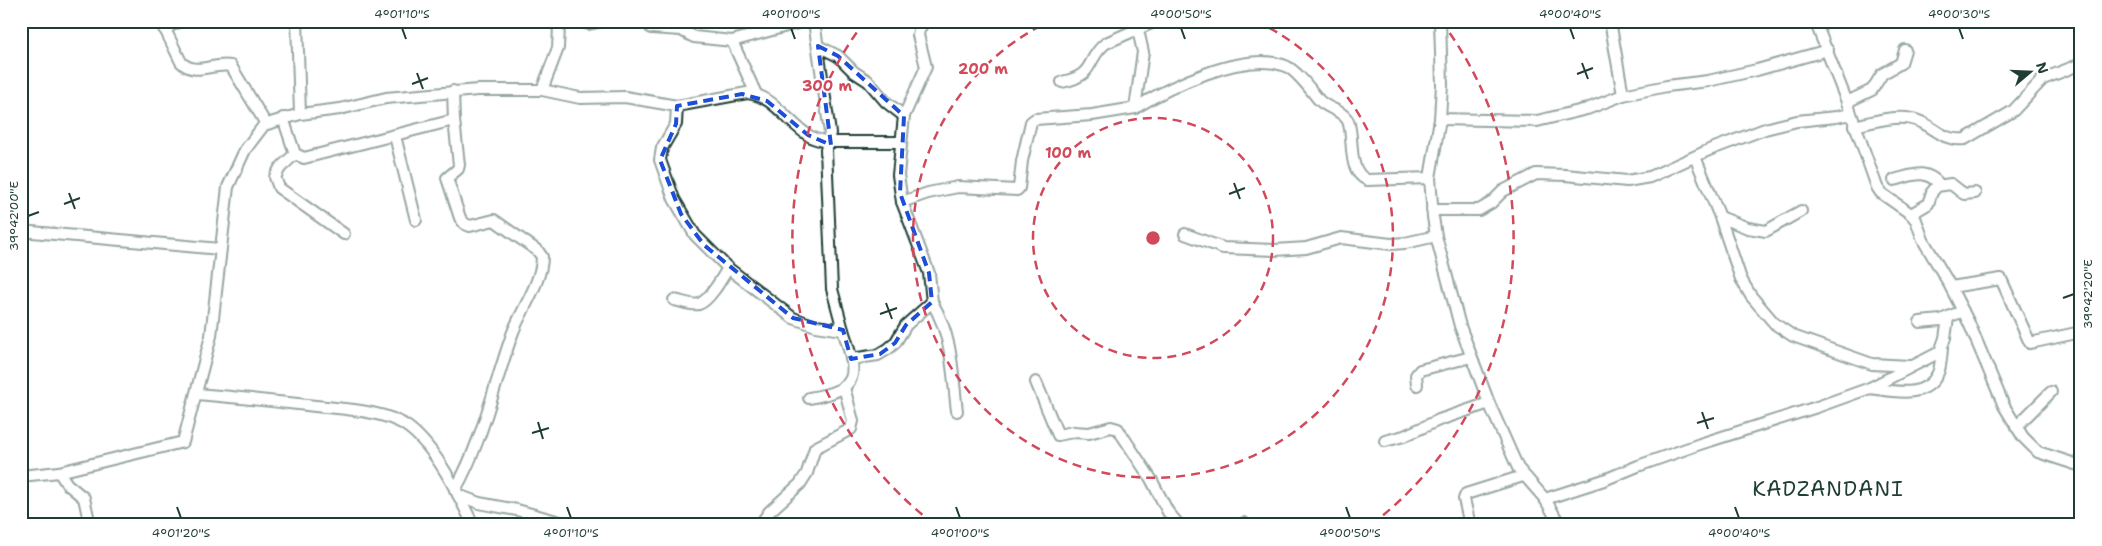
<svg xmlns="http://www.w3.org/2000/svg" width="2102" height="546" font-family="'Shantell Sans',sans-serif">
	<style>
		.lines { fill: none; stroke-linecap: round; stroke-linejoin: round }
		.street-casing { stroke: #1f3d34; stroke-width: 14 }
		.street { stroke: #fff; stroke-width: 10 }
		.marked { fill: none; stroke: #1d4ed8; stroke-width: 4; stroke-dasharray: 10 6; stroke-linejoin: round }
		.ticks { fill: none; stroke: #1f3d34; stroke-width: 2 }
		.ring { fill: none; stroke: #d1495b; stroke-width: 2.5; stroke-dasharray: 9 6 }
		.labels { text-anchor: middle; stroke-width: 4; stroke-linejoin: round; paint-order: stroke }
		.quarter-label { font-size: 21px; letter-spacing: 1px; fill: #1f3d34; stroke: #fff }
		.centre { fill: #d1495b; stroke: #fff; stroke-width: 2.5 }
		.ring-label { font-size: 15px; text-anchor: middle; font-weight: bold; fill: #d1495b; stroke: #fff; stroke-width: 4; stroke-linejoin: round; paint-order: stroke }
		.neatline { fill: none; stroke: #1f3d34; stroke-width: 2 }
		.ticks-label { font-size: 12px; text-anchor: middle; fill: #1f3d34 }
	</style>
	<rect width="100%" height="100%" fill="#fff"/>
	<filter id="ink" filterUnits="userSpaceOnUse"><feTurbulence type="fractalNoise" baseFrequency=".02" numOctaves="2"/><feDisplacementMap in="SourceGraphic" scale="10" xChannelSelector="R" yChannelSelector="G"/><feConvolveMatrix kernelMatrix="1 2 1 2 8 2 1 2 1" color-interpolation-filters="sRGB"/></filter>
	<g filter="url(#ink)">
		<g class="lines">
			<defs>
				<g id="street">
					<path d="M161,21L181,62C196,77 213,62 231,66L266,124"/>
					<path d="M297,21L300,114"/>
					<path d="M550,21L559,27"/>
					<path d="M577,21L589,24L603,21"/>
					<path d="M650,21L651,28L681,30L694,37L732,41L805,21"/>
					<path d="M814,21L830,133L826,150L832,289L843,330"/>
					<path d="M1440,21L1442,85L1440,119L1430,178L1433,217L1436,236L1460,326L1489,403L1518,468L1545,499L1560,525"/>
					<path d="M1610,21L1623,95"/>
					<path d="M1815,21L1847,102L1877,187L1881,193L1911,214L1916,220L1923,240L1948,282L1969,323L2004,406L2023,437L2038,452L2081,466"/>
					<path d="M164,29L181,21"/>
					<path d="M732,41L756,94"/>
					<path d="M818,46L838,56L854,72L868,81L886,102L904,116"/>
					<path d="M1062,82C1097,75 1085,59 1106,43L1156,21"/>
					<path d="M542,90L558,48L559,27L567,21"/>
					<path d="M453,91L454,120L459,165L458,169L447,178L460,218L465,224L470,226L494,220L538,251L542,257C542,281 522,309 513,332C494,384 483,441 455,490"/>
					<path d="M1847,102L1872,90L1882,74L1901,63L1905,50"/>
					<path d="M677,106L676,124L662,148L660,160L674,199L695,235L728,268L793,318L816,326L843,330C858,376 861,389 809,398"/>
					<path d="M1135,108C1171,86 1241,52 1283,65C1295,68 1310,89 1318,99C1326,109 1342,109 1348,121C1355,139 1346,170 1367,180L1430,178"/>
					<path d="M283,118L295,154L304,158L454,120"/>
					<path d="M1440,119L1537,121L1587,109L1623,95L1667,86L1708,81L1757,70L1828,50"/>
					<path d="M1854,126C1872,122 1894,115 1912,119C1933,123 1940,142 1965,139L2013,111L2043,79L2081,64"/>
					<path d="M395,136L416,220"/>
					<path d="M295,154L280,168L275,177L279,188L344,234"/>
					<path d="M1695,157L1720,217L1741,279L1751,296L1775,324L1793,336L1872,364L1910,366"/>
					<path d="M1894,180C1914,175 1925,168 1940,185"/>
					<path d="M902,202L928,193L958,187L1017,190L1019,188L1022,161L1031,122L1035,119L1092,115L1135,108L1143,52L1138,30"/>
					<path d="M1432,210H1479L1491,203L1503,191L1536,174L1565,175L1627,181L1650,177L1709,150L1765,129L1797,121L1836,117L1851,114"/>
					<path d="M1911,214L1928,204L1932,192L1937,186L1951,184L1964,194L1975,193"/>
					<path d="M1720,217L1748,228L1766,231L1801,211"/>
					<path d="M21,231L220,249"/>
					<path d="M1185,234L1223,248L1275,250L1306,248L1341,238L1391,244L1405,243L1436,236"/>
					<path d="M1951,287L2001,279L2030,343L2081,332"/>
					<path d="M674,300C681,301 692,306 699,304C710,300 722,278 728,268"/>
					<path d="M932,302C953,338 952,371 957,411"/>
					<path d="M1920,322L1941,320L1963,311"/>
					<path d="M851,359L878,355L888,349L895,343L906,325L932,302L929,273L902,202L898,175L904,116L926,67L918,35L919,30L924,21"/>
					<path d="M1036,382L1058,435L1073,432L1089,433L1111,427L1118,429L1151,479L1168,512L1179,525"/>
					<path d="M1417,385L1416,375L1420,370L1471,357"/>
					<path d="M1870,388C1892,391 1926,400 1938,373C1941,366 1941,357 1942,349"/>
					<path d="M197,394C234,397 271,401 307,405C336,409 384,409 408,427C436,448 458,493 473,525"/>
					<path d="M2016,427L2051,392"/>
					<path d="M1385,441L1404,436L1439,420L1489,403"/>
					<path d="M59,472L67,484L84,498L90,525"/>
					<path d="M21,476L59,472L183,442L211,336L228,187L245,150L264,125L300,114L340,109L386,98L478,90H542L580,98L625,97L677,106L747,93C775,95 790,127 813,138C818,140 823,141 828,142H901"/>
					<path d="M458,495L479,503L517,510L571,525"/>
					<path d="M1545,499L1604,480L1638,466L1700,444L1817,407L1870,388L1940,352L1945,338L1948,318"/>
					<path d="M1244,523V525"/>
					<path d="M760,525L769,512L800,484L807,473L815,448L851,429L853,421L844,387"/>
					<path d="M1470,525L1464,499L1466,494L1523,476"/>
				</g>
			</defs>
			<use href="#street" class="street-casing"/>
			<use href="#street" class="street"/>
		</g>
	</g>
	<path d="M0 0H2102V546H0ZM818,46L838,56L904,116L900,193L929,273L932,302L906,325L895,343L880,354L851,359L843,330L793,318L704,245L681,214L660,160L676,124L677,106L742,94L767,101L808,135L831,145Z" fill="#fff" fill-opacity=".55" fill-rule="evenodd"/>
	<path class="marked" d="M818,46L838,56L904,116L900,193L929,273L932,302L906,325L895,343L880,354L851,359L843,330L793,318L704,245L681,214L660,160L676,124L677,106L742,94L767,101L808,135L831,145Z"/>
	<path class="ticks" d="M402,28L406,39M791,28L795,39M1181,28L1185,39M1570,28L1574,39M1959,28L1963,39M1582,63L1588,79M417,73L423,89M1577,74L1593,68M412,84L428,78M1234,183L1240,199M69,193L75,209M1229,194L1245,188M64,204L80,198M28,216L39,212M2063,298L2074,294M886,303L892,319M880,314L897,308M1702,412L1708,429M538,422L543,439M1697,423L1714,418M532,433L549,428M177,507L181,518M567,507L571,518M956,507L960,518M1346,507L1350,518M1735,507L1739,518"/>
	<g class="ring">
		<circle cx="1153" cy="238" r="120"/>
		<path d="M1256 21A240 240 0 1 1 1050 21"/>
		<path d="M934 524A360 360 0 0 1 865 21M1441 21A360 360 0 0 1 1372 524"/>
	</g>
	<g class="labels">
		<g class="quarter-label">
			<text x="1828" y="496">KADZANDANI</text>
		</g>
	</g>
	<circle cx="1153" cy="238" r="8" class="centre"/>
	<g class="ring-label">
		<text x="983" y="74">200 m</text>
		<text x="827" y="91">300 m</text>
		<text x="1068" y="158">100 m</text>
	</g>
	<rect width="2102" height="546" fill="none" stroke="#fff" stroke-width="55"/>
	<g transform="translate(2030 72) rotate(71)" stroke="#ffffff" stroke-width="4" paint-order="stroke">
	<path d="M0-4L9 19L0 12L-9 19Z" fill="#1f3d34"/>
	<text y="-8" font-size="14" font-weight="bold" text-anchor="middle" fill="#1f3d34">N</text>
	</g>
	<rect x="28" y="28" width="2046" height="490" class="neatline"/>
	<g class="ticks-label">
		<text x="402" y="18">4°01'10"S</text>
		<text x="791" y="18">4°01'00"S</text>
		<text x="1181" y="18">4°00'50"S</text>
		<text x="1570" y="18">4°00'40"S</text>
		<text x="1959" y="18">4°00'30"S</text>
		<text transform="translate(14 216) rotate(-90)" y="4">39°42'00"E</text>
		<text transform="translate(2088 294) rotate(-90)" y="4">39°42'20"E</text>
		<text x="181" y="537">4°01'20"S</text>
		<text x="571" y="537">4°01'10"S</text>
		<text x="960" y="537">4°01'00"S</text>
		<text x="1350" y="537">4°00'50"S</text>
		<text x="1739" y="537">4°00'40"S</text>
	</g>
</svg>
